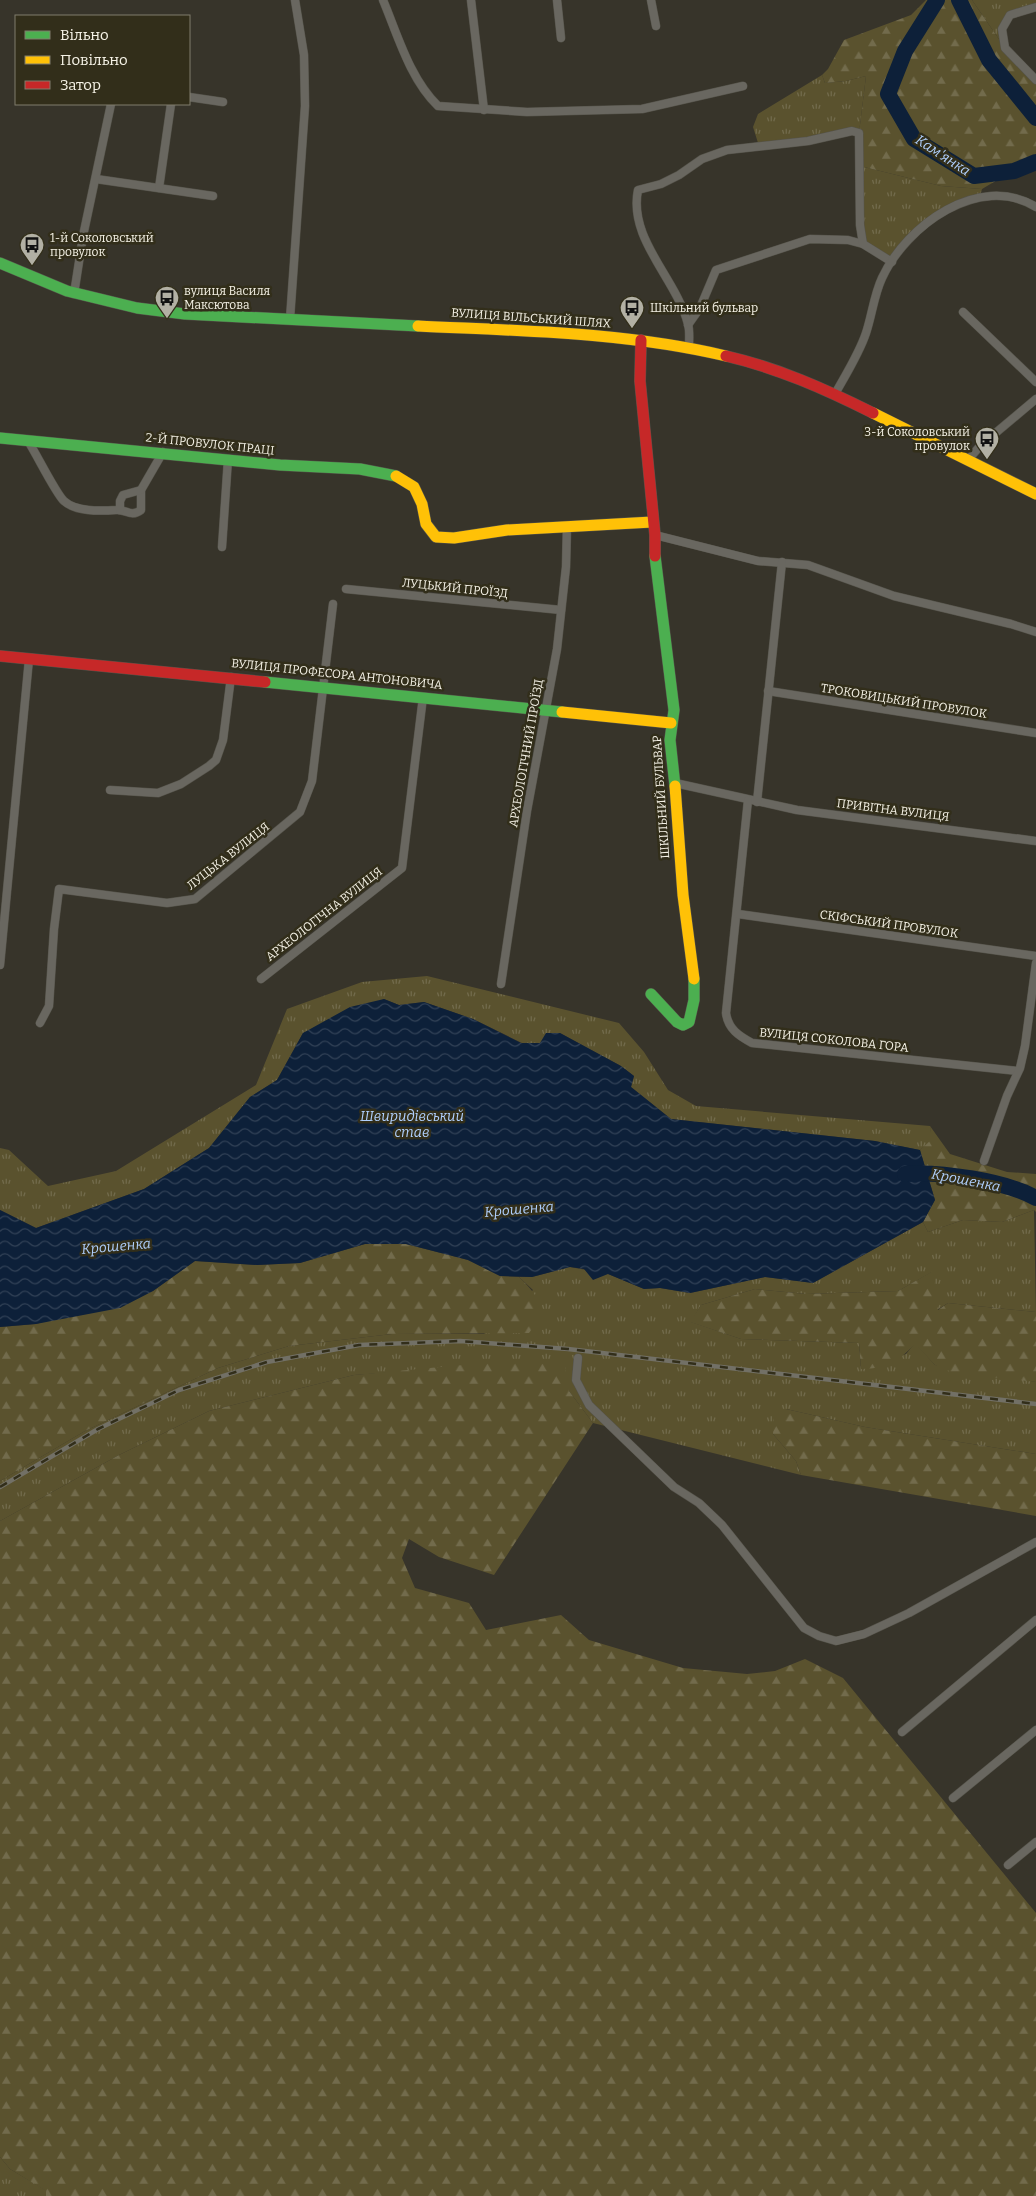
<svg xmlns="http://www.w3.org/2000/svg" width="1036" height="2196" font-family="Bitter,serif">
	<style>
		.grass { fill: url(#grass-tufts) }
		.forest { fill: url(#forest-firs) }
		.water { fill: url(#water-waves) }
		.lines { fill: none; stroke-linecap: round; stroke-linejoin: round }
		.river { stroke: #0d2039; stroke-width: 16 }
		.street-casing { stroke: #55534a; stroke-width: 9 }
		.fast-casing { stroke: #55534a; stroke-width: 12 }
		.slow-casing { stroke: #55534a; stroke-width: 12 }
		.jam-casing { stroke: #55534a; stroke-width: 12 }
		.street { stroke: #696760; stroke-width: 8 }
		.fast { stroke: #4caf50; stroke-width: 11 }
		.slow { stroke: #ffc107; stroke-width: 11 }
		.jam { stroke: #c62828; stroke-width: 11 }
		.rail-casing { stroke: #727066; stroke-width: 4.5 }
		.rail { stroke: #322e1a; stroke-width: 2.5; stroke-dasharray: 8; stroke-linecap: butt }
		.labels { text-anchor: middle; stroke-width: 5; stroke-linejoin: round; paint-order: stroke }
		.poi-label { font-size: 12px; fill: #f5f2e6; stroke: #322e1a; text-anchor: start }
		.street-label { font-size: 12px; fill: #f5f2e6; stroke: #322e1a }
		.water-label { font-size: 14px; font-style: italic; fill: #b0d0fe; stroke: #322e1a }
	</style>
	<defs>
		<pattern id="grass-tufts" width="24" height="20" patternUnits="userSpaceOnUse" patternTransform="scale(1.25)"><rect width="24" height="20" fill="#5a522e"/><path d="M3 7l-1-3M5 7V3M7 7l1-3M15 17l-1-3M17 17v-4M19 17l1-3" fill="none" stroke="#726b4c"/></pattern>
		<pattern id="forest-firs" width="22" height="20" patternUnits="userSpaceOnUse" patternTransform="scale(1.25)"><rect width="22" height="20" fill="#5a522e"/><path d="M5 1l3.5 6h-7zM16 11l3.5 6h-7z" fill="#726b4c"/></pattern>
		<pattern id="water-waves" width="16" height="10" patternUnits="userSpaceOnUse" patternTransform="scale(1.25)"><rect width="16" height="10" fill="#0d2039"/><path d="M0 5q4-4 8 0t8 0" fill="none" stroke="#314156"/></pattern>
	</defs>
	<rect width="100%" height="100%" fill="#37342a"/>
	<g class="grass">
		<path d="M972,0H1036V7L1010,15L1002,29L1005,48Z"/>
		<path d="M822,75L825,83L846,81L866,76L859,133L759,146L753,127L758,114Z"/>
		<path d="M860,166L941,186L982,189L980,196L943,211L902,246L892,262L863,244Z"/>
		<path d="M427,976L619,1023L644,1052L668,1090L696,1106L930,1126L932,1140L920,1150L875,1141L671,1119L631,1087L634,1076L621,1066L560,1033L540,1043H522L473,1019L424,1002L399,1005L384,999L303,1033L277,1080L250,1097L209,1148L144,1189L36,1228L0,1210V1148L9,1150L48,1186L116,1171L256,1085L287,1009L362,982Z"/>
		<path d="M1034,1210L1036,1312L948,1303L937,1310L932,1272L898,1291L806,1294L755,1289L701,1305L691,1322L741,1339L859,1343L861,1369L906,1354L915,1343L935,1365L1036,1382V1454L865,1427L786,1409L773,1434L796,1461L801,1475L593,1423L569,1391L422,1370L354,1375L209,1411L119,1455L0,1521V1481L85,1431L218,1368L289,1346L392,1334H484L533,1290L519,1277H532L570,1267L608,1274L644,1289L660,1288L690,1293L765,1277L813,1283L923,1222L928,1232L963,1220L1002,1222Z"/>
		<path d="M0,2157L10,2169L47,2191L46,2196H0Z"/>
	</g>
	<g class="forest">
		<path d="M926,0H972L1005,48L1036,80V115H1033L1036,125V157L982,189L941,186L860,166L859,133L866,76L846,81L825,83L822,75L828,69L844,40L911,15Z"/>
		<path d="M930,1126L950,1154L1007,1172L1036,1174V1212L1034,1210L1002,1222L963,1220L928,1232L923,1222L935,1200L920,1150L931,1140Z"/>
		<path d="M365,1244H406L468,1260L500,1276L519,1277C539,1296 548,1309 529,1333L392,1334L289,1346L218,1368L85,1431L0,1481V1327L36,1324L153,1291L195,1261L257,1265L300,1263Z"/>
		<path d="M933,1271L938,1310L948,1303L1036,1312V1382L954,1373L935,1365L915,1344C896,1363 889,1368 861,1369L859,1343L741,1339L690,1322L701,1305L755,1289L806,1294L898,1291Z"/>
		<path d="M495,1362L565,1365L569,1391L593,1423L494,1575L439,1557L409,1539L402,1558L415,1588L469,1603L486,1630L561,1615L589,1640L683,1668L747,1674L775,1671L805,1659L843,1678L1036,1913V2196H46V2191L10,2169L0,2157V1521L119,1455L209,1411L354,1375Z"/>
		<path d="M786,1409L865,1427L1036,1454V1516L801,1475L796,1461L773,1434L774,1411Z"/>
	</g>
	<path class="water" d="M384,999L399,1005L424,1002L473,1019L521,1043H540L546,1033H560L621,1066L634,1076L631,1087L671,1119L875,1141L920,1150L935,1200L923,1222L813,1283L765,1277L690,1293L660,1288L644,1289L608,1274L593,1280L584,1269L570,1267L532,1277L500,1276L468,1260L406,1244H365L300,1263L257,1265L195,1261L153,1291L120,1308L36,1324L0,1327V1210L36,1228L144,1189L209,1148L250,1097L277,1080L303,1033L350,1007Z"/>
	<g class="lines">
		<g class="river">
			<path d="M937,0L905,51L888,94L914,139L974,176L1014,171L1036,162"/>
			<path d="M959,0L989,60L1036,118"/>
			<path d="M905,1174C939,1171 1006,1181 1036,1198"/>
		</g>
		<defs>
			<g id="street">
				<path d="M383,0C398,36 410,79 438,106L527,112L642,109L743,86"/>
				<path d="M471,0L484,110"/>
				<path d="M557,0L561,38"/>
				<path d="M651,0L656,26"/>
				<path d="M1036,7L1010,15L1002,29L1005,48L1036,80"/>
				<path d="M189,97L223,102"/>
				<path d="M96,179L213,196"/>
				<path d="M159,188L171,104"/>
				<path d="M74,294L83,236L111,104"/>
				<path d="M963,312L1036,382"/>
				<path d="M290,319L305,106L304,55L295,0"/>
				<path d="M688,325L700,308L716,270L810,239L848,240L863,244"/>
				<path d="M689,347C689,339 690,331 688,324C676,278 628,239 638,190L661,184L679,175L702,159L727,150L808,141L852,131L859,133L860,225L863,244L892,262"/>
				<path d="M835,394C846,374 859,354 866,333C872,315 874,295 882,278C906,226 979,172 1036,207"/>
				<path d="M28,441C36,453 56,494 64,501C76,512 100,511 116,510C127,509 130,518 141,510V490L163,452"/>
				<path d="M968,460L980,446L1036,399"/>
				<path d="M120,510V501L123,495L141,490"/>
				<path d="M655,535L758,561L808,565L894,596L1011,624L1036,632"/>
				<path d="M222,547L228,459"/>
				<path d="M346,589L561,610"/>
				<path d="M768,691L1036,733"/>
				<path d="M675,783L797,810L1036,841"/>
				<path d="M110,790L158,793L181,784L209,766L216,760L223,740L231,677"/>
				<path d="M748,800L726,1013C728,1029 739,1036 752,1043L1018,1071"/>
				<path d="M757,802L782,562"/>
				<path d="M738,914L1036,956"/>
				<path d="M0,965L29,659"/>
				<path d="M261,979L402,868L423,697"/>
				<path d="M501,984L527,811L557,649L566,567L567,526"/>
				<path d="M40,1023L49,1006L54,929L59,889L167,903L195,899L300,812L312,781L333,604"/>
				<path d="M984,1161L1007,1096L1020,1068L1025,1046L1036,963"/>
				<path d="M578,1358L576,1380L589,1405L674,1487L699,1503L722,1525L804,1628L819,1636L836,1641L864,1634L909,1613L1036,1542"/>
				<path d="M902,1732L1036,1620"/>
				<path d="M953,1798L1036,1730"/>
				<path d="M1008,1865L1036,1842"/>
			</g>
			<g id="fast">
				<path d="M0,263L67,291L137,308L185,314L418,326"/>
				<path d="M0,438L280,465L360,469L396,476"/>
				<path d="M655,556L674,710L670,740L675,786"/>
				<path d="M265,682L562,712"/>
				<path d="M651,994L677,1022L683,1025L689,1022L694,1000V979"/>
			</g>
			<g id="slow">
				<path d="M418,326C521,331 625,332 726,356"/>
				<path d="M873,413L1036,494"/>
				<path d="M396,476L414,487L422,504L426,524L436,537L454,538L507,530L652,522"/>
				<path d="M562,712L671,723"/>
				<path d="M675,786L683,895L694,979"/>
			</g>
			<g id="jam">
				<path d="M641,340L640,381L655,535V556"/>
				<path d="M726,356C778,368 825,389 873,413"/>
				<path d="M0,656L265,682"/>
			</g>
		</defs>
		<use href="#street" class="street-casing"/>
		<use href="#fast" class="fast-casing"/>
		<use href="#slow" class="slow-casing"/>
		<use href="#jam" class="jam-casing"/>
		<use href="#street" class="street"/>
		<use href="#fast" class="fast"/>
		<use href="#slow" class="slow"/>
		<use href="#jam" class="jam"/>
		<defs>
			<path id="rail" d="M0,1487L98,1429L179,1390L267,1362L359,1345L460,1341L568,1349L1036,1404"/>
		</defs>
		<use href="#rail" class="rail-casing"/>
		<use href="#rail" class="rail"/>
	</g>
	<defs>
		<symbol id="bus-pin" viewBox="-11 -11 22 30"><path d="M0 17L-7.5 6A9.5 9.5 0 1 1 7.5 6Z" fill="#b2b0a4" stroke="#322e1a"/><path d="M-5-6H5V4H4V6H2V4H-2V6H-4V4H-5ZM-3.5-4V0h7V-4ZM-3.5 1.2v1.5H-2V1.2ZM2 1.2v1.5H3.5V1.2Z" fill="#111"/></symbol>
	</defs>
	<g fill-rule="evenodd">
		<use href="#bus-pin" x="18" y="231" width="28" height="38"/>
		<use href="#bus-pin" x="153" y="284" width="28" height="38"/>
		<use href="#bus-pin" x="618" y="294" width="28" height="38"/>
		<use href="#bus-pin" x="973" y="425" width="28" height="38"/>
	</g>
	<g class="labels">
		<g class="poi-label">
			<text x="50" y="242">1-й Соколовський<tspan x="50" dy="14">провулок</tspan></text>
			<text x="184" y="295">вулиця Василя<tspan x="184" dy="14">Максютова</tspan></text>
			<text x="650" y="312">Шкільний бульвар</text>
			<text x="970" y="436" text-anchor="end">3-й Соколовський<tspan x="970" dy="14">провулок</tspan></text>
		</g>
		<g class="street-label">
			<text transform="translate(531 318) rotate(4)" y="4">ВУЛИЦЯ ВІЛЬСЬКИЙ ШЛЯХ</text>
			<text transform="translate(210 444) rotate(6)" y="4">2-Й ПРОВУЛОК ПРАЦІ</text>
			<text transform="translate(455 588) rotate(6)" y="4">ЛУЦЬКИЙ ПРОЇЗД</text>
			<text transform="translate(337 674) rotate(6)" y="4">ВУЛИЦЯ ПРОФЕСОРА АНТОНОВИЧА</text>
			<text transform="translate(904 701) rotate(9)" y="4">ТРОКОВИЦЬКИЙ ПРОВУЛОК</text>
			<text transform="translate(526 753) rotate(-80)" y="4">АРХЕОЛОГІЧНИЙ ПРОЇЗД</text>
			<text transform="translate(661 797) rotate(-94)" y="4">ШКІЛЬНИЙ БУЛЬВАР</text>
			<text transform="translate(893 810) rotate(7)" y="4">ПРИВІТНА ВУЛИЦЯ</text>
			<text transform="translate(228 856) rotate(-38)" y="4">ЛУЦЬКА ВУЛИЦЯ</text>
			<text transform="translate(324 914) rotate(-38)" y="4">АРХЕОЛОГІЧНА ВУЛИЦЯ</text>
			<text transform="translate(889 924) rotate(8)" y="4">СКІФСЬКИЙ ПРОВУЛОК</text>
			<text transform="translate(834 1040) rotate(6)" y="4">ВУЛИЦЯ СОКОЛОВА ГОРА</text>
		</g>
		<g class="water-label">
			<text transform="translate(943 155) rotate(33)" y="5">Кам'янка</text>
			<text x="412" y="1121">Швиридівський<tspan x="412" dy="16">став</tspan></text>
			<text transform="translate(966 1180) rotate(11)" y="5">Крошенка</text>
			<text transform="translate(519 1209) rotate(-5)" y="5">Крошенка</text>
			<text transform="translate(116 1246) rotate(-5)" y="5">Крошенка</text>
		</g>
	</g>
	<rect x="15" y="15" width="175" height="90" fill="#322e1a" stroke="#807c6c"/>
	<rect x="25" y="31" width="25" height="8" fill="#4caf50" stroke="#807c6c"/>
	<text x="60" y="40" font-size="15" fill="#f5f2e6">Вільно</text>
	<rect x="25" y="56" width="25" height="8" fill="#ffc107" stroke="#807c6c"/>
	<text x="60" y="65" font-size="15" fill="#f5f2e6">Повільно</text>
	<rect x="25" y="81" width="25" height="8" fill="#c62828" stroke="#807c6c"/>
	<text x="60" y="90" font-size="15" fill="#f5f2e6">Затор</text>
</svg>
